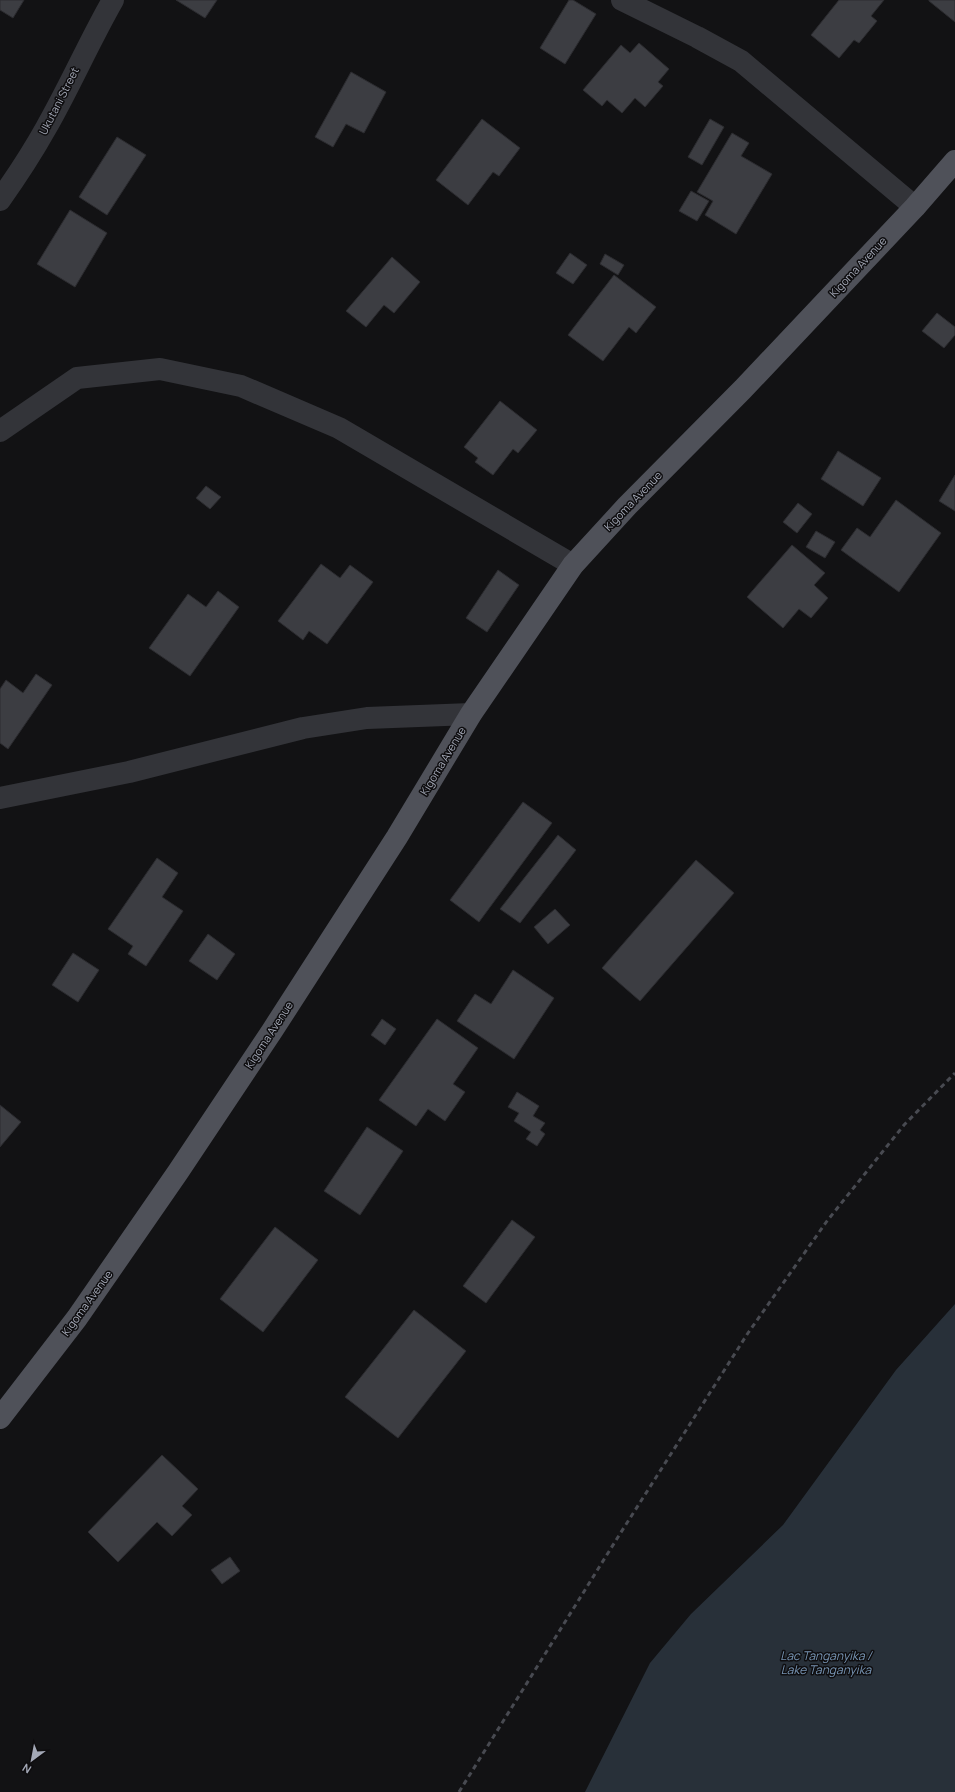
<svg xmlns="http://www.w3.org/2000/svg" width="955" height="1792" font-family="Manrope,sans-serif">
	<style>
		.water { fill: #283039 }
		.building { fill: #3c3d42; stroke: #2c2c30 }
		.lines { fill: none; stroke-linecap: round; stroke-linejoin: round }
		.minor { stroke: #333439; stroke-width: 22 }
		.major { stroke: #4f5159; stroke-width: 22 }
		.rail { stroke: #484a51; stroke-width: 3; stroke-dasharray: 5 4; stroke-linecap: butt }
		.labels { text-anchor: middle; stroke-width: 3; stroke-linejoin: round; paint-order: stroke }
		.street-label { font-size: 11px; fill: #a3a8b6; stroke: #0e0d0f }
		.water-label { font-size: 12px; font-style: italic; fill: #7794b3; stroke: #0e0d0f }
	</style>
	<rect width="100%" height="100%" fill="#121214"/>
	<path class="water" d="M955,1304V1792H585L650,1663L691,1614L783,1525L896,1370Z"/>
	<g class="building">
		<path d="M0,0H24L13,18L0,10Z"/>
		<path d="M176,0H217L205,18Z"/>
		<path d="M569,0H573L596,14L565,64L540,48Z"/>
		<path d="M839,0H884L871,16L877,21L859,43L854,40L839,58L811,35Z"/>
		<path d="M929,0H955V22L929,1Z"/>
		<path d="M639,43L669,69L658,82L663,86L645,107L635,98L622,113L607,100L602,106L583,90L621,45L630,53Z"/>
		<path d="M351,72L386,92L364,133L346,124L333,147L315,137Z"/>
		<path d="M482,119L520,148L499,176L493,172L468,205L436,180Z"/>
		<path d="M710,119L724,127L702,165L688,157Z"/>
		<path d="M732,133L749,143L741,156L772,174L736,234L705,215L713,201L697,192Z"/>
		<path d="M117,137L146,155L107,215L79,197Z"/>
		<path d="M691,191L709,201L697,221L679,211Z"/>
		<path d="M70,210L107,233L75,287L37,264Z"/>
		<path d="M570,253L587,265L573,284L556,273Z"/>
		<path d="M605,254L624,265L618,275L600,264Z"/>
		<path d="M392,257L420,282L394,313L384,305L366,327L346,311Z"/>
		<path d="M614,275L656,307L636,333L629,327L603,361L568,335Z"/>
		<path d="M937,313L955,327V335L944,348L922,331Z"/>
		<path d="M500,401L537,430L518,453L513,449L493,475L475,462L478,458L464,447Z"/>
		<path d="M838,451L881,478L863,506L821,479Z"/>
		<path d="M955,475V511L939,501Z"/>
		<path d="M206,486L221,497L210,509L196,498Z"/>
		<path d="M896,500L941,533L899,592L841,550L857,528L870,537Z"/>
		<path d="M798,503L812,514L797,533L783,522Z"/>
		<path d="M816,531L835,542L825,558L806,547Z"/>
		<path d="M792,545L825,573L814,585L828,598L811,618L799,609L783,628L747,597Z"/>
		<path d="M321,564L340,578L350,565L373,582L327,644L309,631L303,640L278,621Z"/>
		<path d="M498,570L519,585L487,632L466,618Z"/>
		<path d="M218,591L239,607L190,676L149,648L188,594L206,607Z"/>
		<path d="M36,674L52,685L8,749L0,743V689L6,680L23,693Z"/>
		<path d="M523,802L552,823L479,922L450,900Z"/>
		<path d="M558,835L576,850L520,923L500,909Z"/>
		<path d="M157,858L178,873L162,897L183,911L146,966L128,954L133,946L108,929Z"/>
		<path d="M696,860L734,893L640,1001L602,968Z"/>
		<path d="M555,909L570,925L548,944L534,927Z"/>
		<path d="M208,934L235,954L217,980L189,961Z"/>
		<path d="M73,953L99,970L78,1002L52,985Z"/>
		<path d="M513,970L554,998L514,1059L457,1021L475,994L491,1004Z"/>
		<path d="M382,1019L396,1029L385,1045L371,1035Z"/>
		<path d="M437,1019L478,1048L453,1084L465,1092L445,1121L428,1109L416,1126L379,1100Z"/>
		<path d="M517,1092L539,1106L533,1116L545,1123L540,1130L545,1134L537,1146L526,1139L531,1132L514,1121L519,1113L508,1107Z"/>
		<path d="M0,1105L21,1122L0,1147Z"/>
		<path d="M367,1127L403,1151L360,1215L324,1191Z"/>
		<path d="M512,1220L535,1237L486,1303L463,1286Z"/>
		<path d="M275,1227L318,1260L263,1332L220,1299Z"/>
		<path d="M414,1310L466,1351L398,1438L345,1397Z"/>
		<path d="M162,1455L198,1489L182,1506L192,1515L172,1536L157,1522L118,1562L88,1532Z"/>
		<path d="M230,1557L240,1571L222,1584L211,1570Z"/>
	</g>
	<g class="lines">
		<g class="minor">
			<path d="M622,0L697,37L741,61L915,207"/>
			<path d="M0,200C17,176 32,153 46,128C70,86 89,42 113,0"/>
			<path d="M0,431L77,378L160,369L241,386L339,428L573,565"/>
			<path d="M0,798L129,772L303,728L367,718L471,714"/>
		</g>
		<path class="major" d="M0,1418L77,1318L178,1172L272,1031L397,837L471,714L573,565L627,506L743,389L915,207L955,161"/>
		<path class="rail" d="M459,1792L618,1537L748,1333L827,1221L904,1125L955,1073"/>
	</g>
	<g class="labels">
		<g class="street-label">
			<text transform="translate(59 101) rotate(-63)" y="4">Ukutani Street</text>
			<text transform="translate(858 267) rotate(-47)" y="4">Kigoma Avenue</text>
			<text transform="translate(633 501) rotate(-46)" y="4">Kigoma Avenue</text>
			<text transform="translate(443 761) rotate(-59)" y="4">Kigoma Avenue</text>
			<text transform="translate(269 1035) rotate(-57)" y="4">Kigoma Avenue</text>
			<text transform="translate(87 1303) rotate(-54)" y="4">Kigoma Avenue</text>
		</g>
		<g class="water-label">
			<text x="826" y="1660">Lac Tanganyika /<tspan x="826" dy="14">Lake Tanganyika</tspan></text>
		</g>
	</g>
	<g transform="translate(32 1760) rotate(212)" stroke="#0e0d0f" stroke-width="3" paint-order="stroke">
	<path d="M0-3L7 15L0 10L-7 15Z" fill="#a3a8b6"/>
	<text y="-6" font-size="11" font-weight="bold" text-anchor="middle" fill="#a3a8b6">N</text>
	</g>
</svg>
